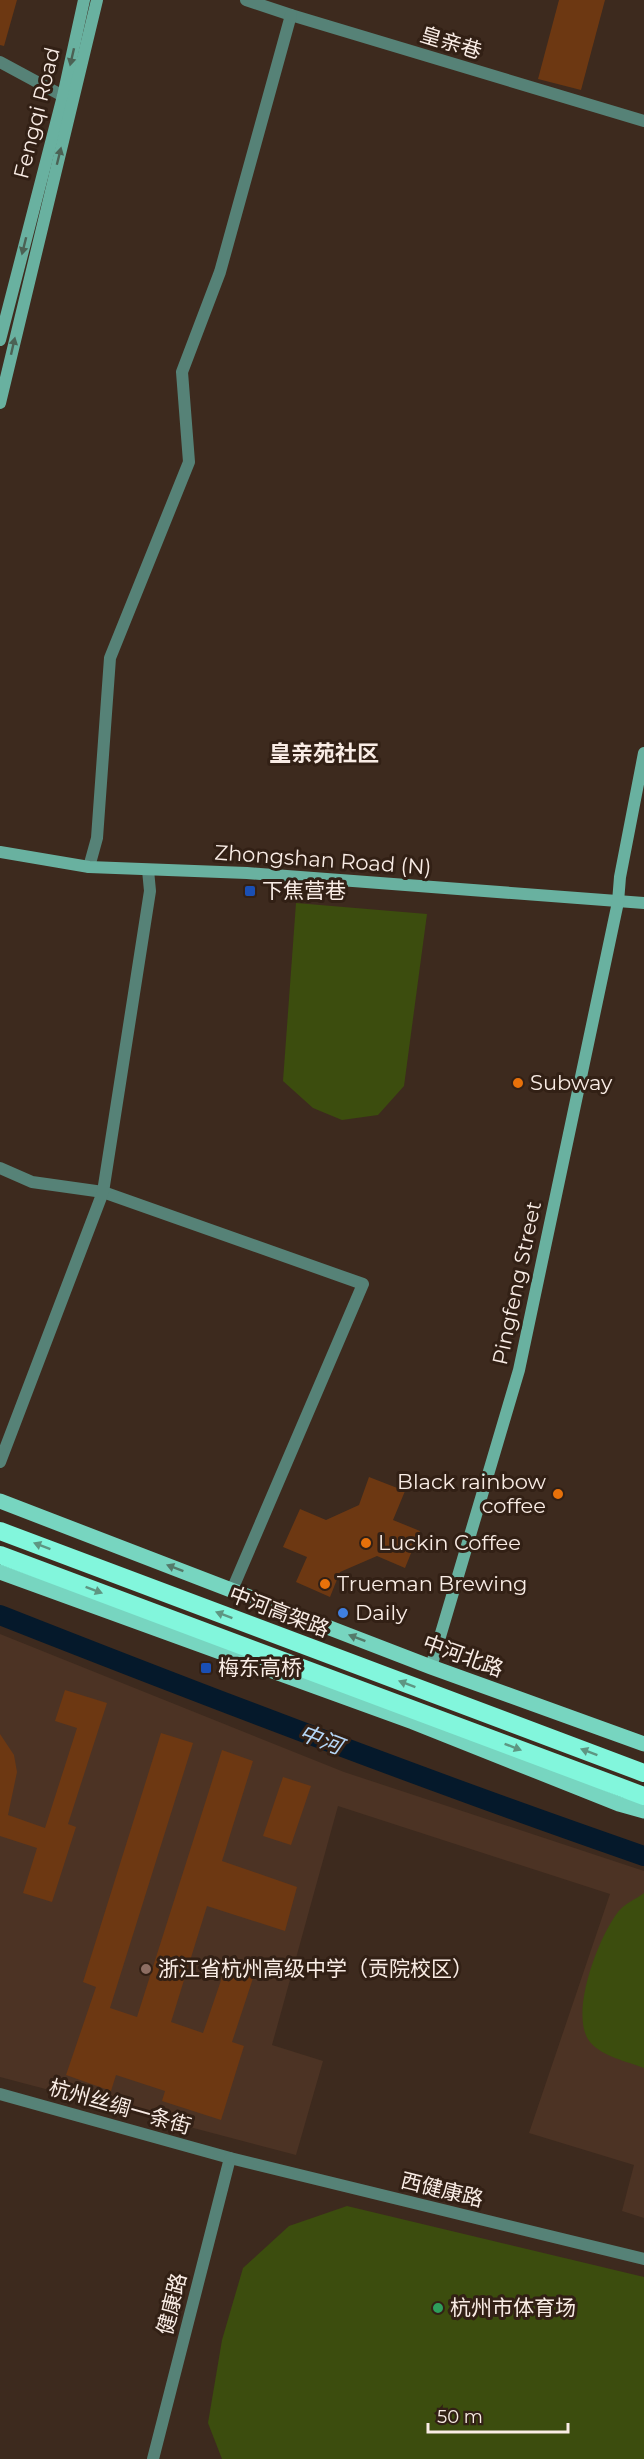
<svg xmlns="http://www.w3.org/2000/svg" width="644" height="2459" font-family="Montserrat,'Noto Sans SC',sans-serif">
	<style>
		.built { fill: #4c3324 }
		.green { fill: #3c4d0e }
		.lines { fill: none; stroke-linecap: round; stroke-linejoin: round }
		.canal { stroke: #05192b; stroke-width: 20 }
		.building { fill: #6d3812 }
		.street { stroke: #568277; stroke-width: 12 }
		.secondary { stroke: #69b1a0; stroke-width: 12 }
		.primary { stroke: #77d5c0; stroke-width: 15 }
		.highway { stroke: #82f6dc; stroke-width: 18 }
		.oneway { fill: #4b6154 }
		.oneway2 { fill: #5e9682 }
		.oneway3 { fill: #547a6a }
		.transit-dot { fill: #1a4fb4; stroke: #322015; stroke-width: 2 }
		.food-dot { fill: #e8710a; stroke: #322015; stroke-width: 2 }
		.shop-dot { fill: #3f7fe0; stroke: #322015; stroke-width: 2 }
		.education-dot { fill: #8d6e63; stroke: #322015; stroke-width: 2 }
		.leisure-dot { fill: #2e9e5b; stroke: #322015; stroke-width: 2 }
		.labels { text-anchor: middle; stroke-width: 6; stroke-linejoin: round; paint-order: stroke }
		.street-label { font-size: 21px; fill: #f9ece5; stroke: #322015 }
		.poi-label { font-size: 21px; fill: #f9ece5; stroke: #322015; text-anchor: start }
		.neighbourhood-label { font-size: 22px; font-weight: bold; fill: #f9ece5; stroke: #322015 }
		.water-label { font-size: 22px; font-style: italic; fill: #b5d6f6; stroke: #322015 }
	</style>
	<rect width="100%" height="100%" fill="#3d2a1e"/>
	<path class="built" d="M0,1634L344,1772L644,1871V2218L622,2211L634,2165L529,2133L610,1894L338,1806L272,2045L323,2061L296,2155L0,2077Z"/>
	<g class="green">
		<path d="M296,903L427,914L404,1086L378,1115L342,1120L313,1108L283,1081Z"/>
		<path d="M644,1893V2068C626,2061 603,2057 590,2042C568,2015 599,1936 618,1912C624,1904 636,1899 644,1893Z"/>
		<path d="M347,2206L644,2277V2459H222L208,2423L222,2340L243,2268L289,2226Z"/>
	</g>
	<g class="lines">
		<path class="canal" d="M0,1615C213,1699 427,1781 644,1856"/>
	</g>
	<g class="building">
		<path d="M0,0H17L4,46L0,45Z"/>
		<path d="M559,0H605L581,90L538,79Z"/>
		<path d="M369,1477L405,1491L393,1520L420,1531L405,1568L377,1556L340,1572L330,1597L296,1582L307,1557L283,1547L300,1509L326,1520L359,1505Z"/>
		<path d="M65,1690L107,1703L68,1824L76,1827L52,1902L23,1893L37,1848L0,1836V1734L14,1755L17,1772L8,1815L45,1828L77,1728L55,1721Z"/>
		<path d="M161,1733L193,1743L110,2008L137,2017L222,1750L253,1761L222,1861L297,1887L285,1931L207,1906L171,2022L203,2033L228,1960L256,1969L232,2042L244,2046L221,2120L162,2101L165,2091L116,2075L111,2091L66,2075L96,1987L83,1982Z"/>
		<path d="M283,1777L311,1786L291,1845L263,1836Z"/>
	</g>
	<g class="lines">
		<g class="street">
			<path d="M246,0L291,15L644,121"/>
			<path d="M0,62L63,96"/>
			<path d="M89,867L97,838L110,658L189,462L182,372L220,272L291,15"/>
			<path d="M0,1168L32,1182L103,1192L363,1284L232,1590"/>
			<path d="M0,1462L103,1192L150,891L148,870"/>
			<path d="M0,2094L230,2158L644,2259"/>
			<path d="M153,2459L230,2158"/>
		</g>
		<g class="secondary">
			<path d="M0,340L63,96L84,0"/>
			<path d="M0,403L97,0"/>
			<path d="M0,852L89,867L247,873L644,903"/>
			<path d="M431,1667L519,1370L618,902L620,877L644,753"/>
		</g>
		<g class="primary">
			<path d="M0,1501L431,1667L644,1744"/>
			<path d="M0,1572L413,1722L619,1804L644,1811"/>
		</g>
		<g class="highway">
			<path d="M0,1531L644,1773"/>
			<path d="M0,1555L644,1796"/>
		</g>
	</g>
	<defs><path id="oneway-solid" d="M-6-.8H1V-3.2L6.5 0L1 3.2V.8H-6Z" transform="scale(1.5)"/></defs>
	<g class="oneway">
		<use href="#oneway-solid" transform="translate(72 57) rotate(103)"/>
		<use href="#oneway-solid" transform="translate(59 156) rotate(-76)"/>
		<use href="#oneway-solid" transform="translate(24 246) rotate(104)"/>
		<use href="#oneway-solid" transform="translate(13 346) rotate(-77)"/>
	</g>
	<g class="oneway2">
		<use href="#oneway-solid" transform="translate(42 1546) rotate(-159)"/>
		<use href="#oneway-solid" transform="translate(94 1590) rotate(21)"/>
		<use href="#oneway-solid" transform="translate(224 1615) rotate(-159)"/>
		<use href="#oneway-solid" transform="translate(407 1684) rotate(-159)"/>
		<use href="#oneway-solid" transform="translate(513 1747) rotate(21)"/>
		<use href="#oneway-solid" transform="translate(589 1752) rotate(-159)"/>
	</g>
	<g class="oneway3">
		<use href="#oneway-solid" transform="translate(175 1568) rotate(-159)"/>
		<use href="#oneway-solid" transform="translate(357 1638) rotate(-159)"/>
	</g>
	<g class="transit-dot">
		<rect x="244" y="885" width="12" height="12" rx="3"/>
		<rect x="200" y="1662" width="12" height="12" rx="3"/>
	</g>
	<g class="food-dot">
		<circle cx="518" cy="1083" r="6"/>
		<circle cx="558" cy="1494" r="6"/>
		<circle cx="366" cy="1543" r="6"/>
		<circle cx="325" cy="1584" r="6"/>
	</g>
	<circle class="shop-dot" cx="343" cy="1613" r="6"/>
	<circle class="education-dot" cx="146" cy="1969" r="6"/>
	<circle class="leisure-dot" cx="438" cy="2308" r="6"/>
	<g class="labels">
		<g class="street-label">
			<text transform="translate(451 43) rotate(17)" y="7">皇亲巷</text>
			<text transform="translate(37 113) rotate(-76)" y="7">Fengqi Road</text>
			<text transform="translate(323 860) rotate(4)" y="7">Zhongshan Road (N)</text>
			<text transform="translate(517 1283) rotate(-78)" y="7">Pingfeng Street</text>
			<text transform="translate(279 1612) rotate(21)" y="7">中河高架路</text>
			<text transform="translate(463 1656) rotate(20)" y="7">中河北路</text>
			<text transform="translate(120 2107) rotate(16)" y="7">杭州丝绸一条街</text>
			<text transform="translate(442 2190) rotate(14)" y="7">西健康路</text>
			<text transform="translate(172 2304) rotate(-76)" y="7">健康路</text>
		</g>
		<g class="poi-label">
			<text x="262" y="898">下焦营巷</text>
			<text x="530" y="1090">Subway</text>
			<text x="546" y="1489" text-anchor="end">Black rainbow<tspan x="546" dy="24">coffee</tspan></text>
			<text x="378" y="1550">Luckin Coffee</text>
			<text x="337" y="1591">Trueman Brewing</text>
			<text x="355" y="1620">Daily</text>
			<text x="218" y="1675">梅东高桥</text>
			<text x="158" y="1976">浙江省杭州高级中学（贡院校区）</text>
			<text x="450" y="2315">杭州市体育场</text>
		</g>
		<g class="neighbourhood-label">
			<text x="324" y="761">皇亲苑社区</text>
		</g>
		<g class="water-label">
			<text transform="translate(321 1739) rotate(21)" y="8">中河</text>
		</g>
	</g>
	<path d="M428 2423v9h140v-9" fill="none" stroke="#f9ece5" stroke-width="3"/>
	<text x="437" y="2423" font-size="18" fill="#f9ece5" stroke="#322015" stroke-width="4.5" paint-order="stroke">50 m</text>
</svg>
